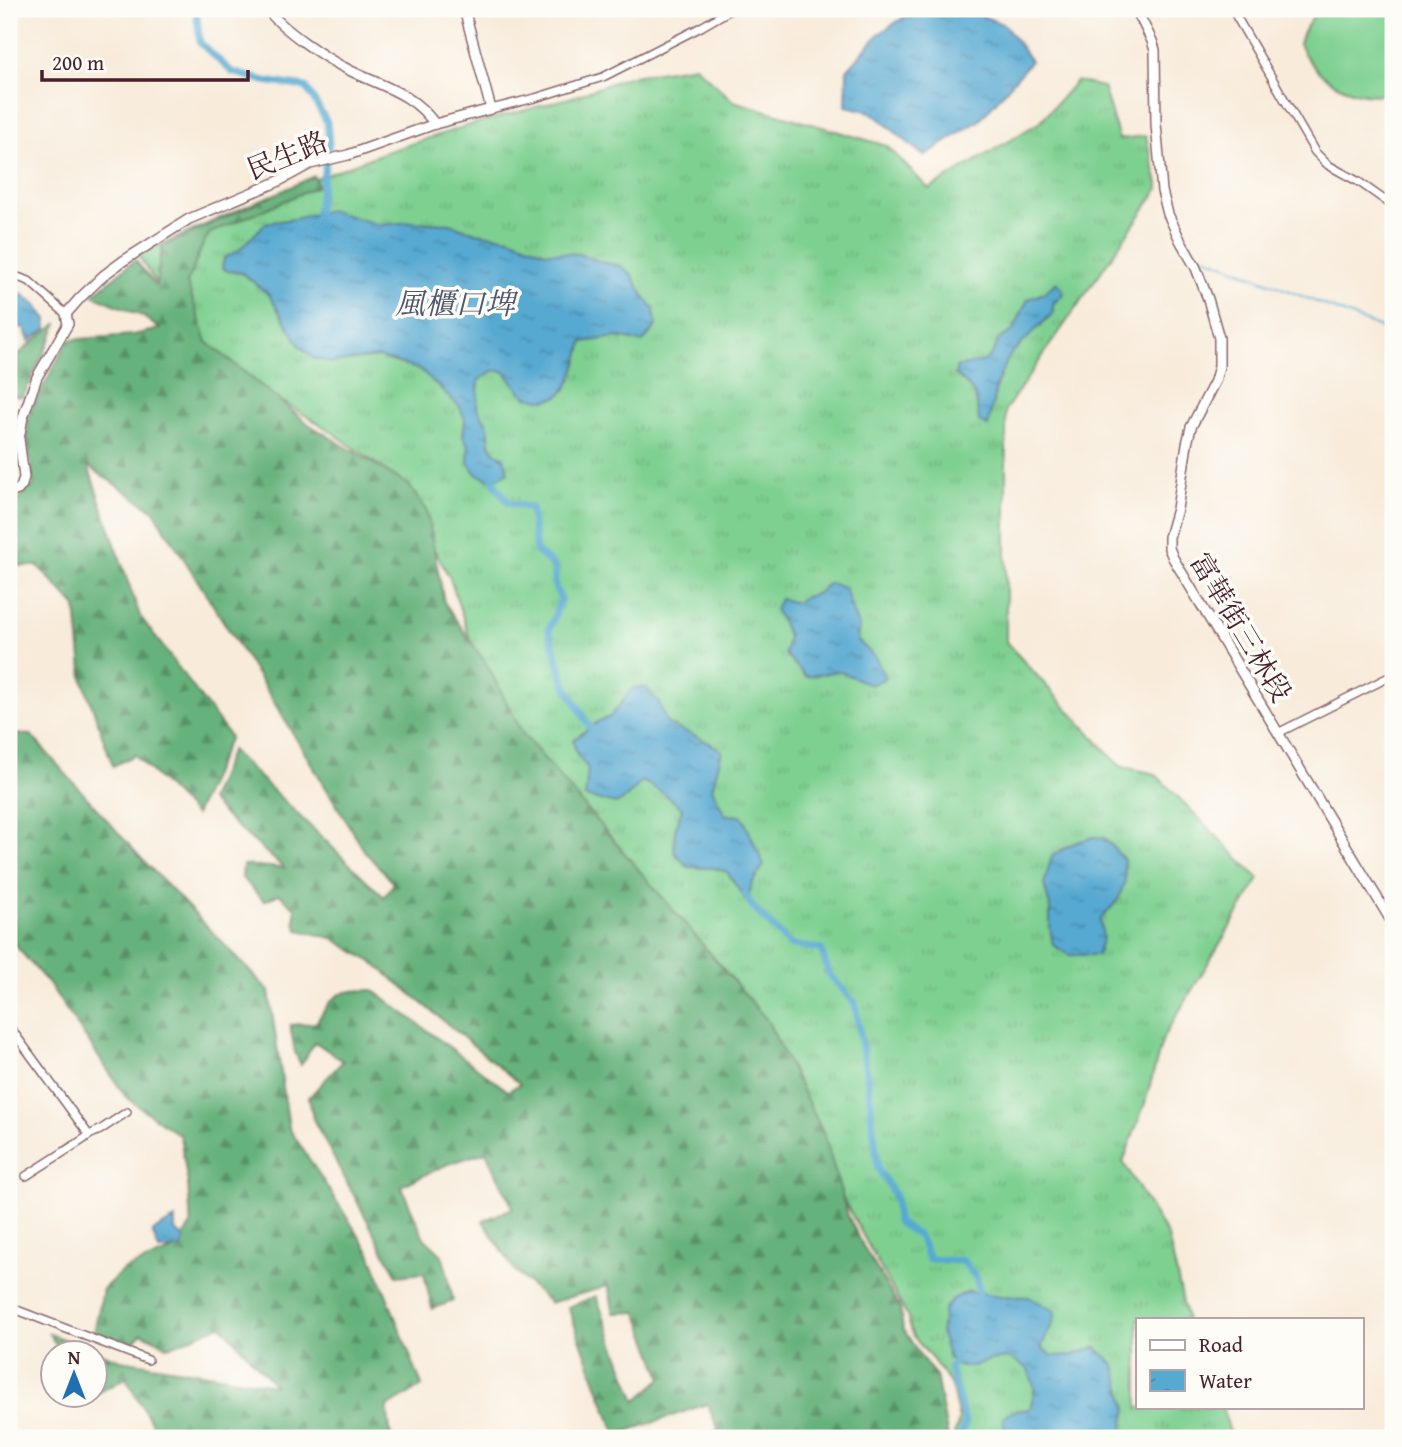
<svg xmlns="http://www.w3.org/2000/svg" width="1402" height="1447" font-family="'Gentium Book Plus','Noto Serif TC',serif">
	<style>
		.grass { fill: url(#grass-tufts); stroke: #64785e; stroke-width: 2 }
		.forest { fill: url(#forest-firs); stroke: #586853; stroke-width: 2 }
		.pitch { fill: #7ed091; stroke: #64785e; stroke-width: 2 }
		.water { fill: url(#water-ripples); stroke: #50647e; stroke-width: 2 }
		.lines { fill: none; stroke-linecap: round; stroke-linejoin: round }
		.stream { stroke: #56a9d1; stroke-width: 2 }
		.canal { stroke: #56a9d1; stroke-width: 7 }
		.minor-casing { stroke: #876668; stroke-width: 10 }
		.tertiary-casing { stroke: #876668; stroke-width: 12 }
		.minor { stroke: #fff; stroke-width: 7 }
		.tertiary { stroke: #fff; stroke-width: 9 }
		.labels { text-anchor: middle; stroke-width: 7; stroke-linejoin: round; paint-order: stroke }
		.street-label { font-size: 28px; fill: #4a1f2b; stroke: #fdfcf7 }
		.water-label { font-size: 30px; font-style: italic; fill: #4f566d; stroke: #fdfcf7 }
	</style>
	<defs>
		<pattern id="grass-tufts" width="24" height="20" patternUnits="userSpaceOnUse" patternTransform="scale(1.75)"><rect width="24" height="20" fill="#7ed091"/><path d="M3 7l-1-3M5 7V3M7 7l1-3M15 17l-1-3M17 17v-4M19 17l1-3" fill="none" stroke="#6eb27d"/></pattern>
		<pattern id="forest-firs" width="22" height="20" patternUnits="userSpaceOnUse" patternTransform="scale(1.75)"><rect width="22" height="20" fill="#66b27b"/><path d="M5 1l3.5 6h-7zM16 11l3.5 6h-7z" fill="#569065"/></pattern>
		<pattern id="water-ripples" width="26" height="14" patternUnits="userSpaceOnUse" patternTransform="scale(1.75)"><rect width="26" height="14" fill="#56a9d1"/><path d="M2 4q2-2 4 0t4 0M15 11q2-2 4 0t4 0" fill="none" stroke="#4989aa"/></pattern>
	</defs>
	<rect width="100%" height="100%" fill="#fdfcf7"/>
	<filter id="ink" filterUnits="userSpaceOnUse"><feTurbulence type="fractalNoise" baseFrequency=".0143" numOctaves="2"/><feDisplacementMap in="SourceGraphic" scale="14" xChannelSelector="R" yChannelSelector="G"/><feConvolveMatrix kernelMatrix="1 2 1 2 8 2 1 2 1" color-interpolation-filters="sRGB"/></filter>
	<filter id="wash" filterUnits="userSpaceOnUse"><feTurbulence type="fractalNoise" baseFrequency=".00686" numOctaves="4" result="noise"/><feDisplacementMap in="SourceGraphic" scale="28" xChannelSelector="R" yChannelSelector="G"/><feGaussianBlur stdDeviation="1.57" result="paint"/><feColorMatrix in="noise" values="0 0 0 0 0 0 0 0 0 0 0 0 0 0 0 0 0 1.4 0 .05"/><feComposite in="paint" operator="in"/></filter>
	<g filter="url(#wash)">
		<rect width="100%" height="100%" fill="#f8ebda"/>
		<path class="grass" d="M695,66L733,101L887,146L929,189L1040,122L1076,81L1103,87L1119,139L1146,136L1159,188L1006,409V642L1120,766L1155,774L1259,879L1163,1038L1145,1103L1123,1162L1168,1237L1187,1319H1138V1407H1222L1232,1438H953L959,1420L951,1385L933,1360L913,1336L907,1316L757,1041L492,707L450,578L392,475L329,430L261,388L193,339L138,255L260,200L383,153L473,124L573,97L627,77Z"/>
		<g class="forest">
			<path d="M314,176L318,186L210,233L204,242L187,283L207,342L310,425L409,485L427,512L444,602L487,665L523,734L767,1020L824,1134L848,1216L863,1246L900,1308L903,1329L926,1364L936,1376L948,1438H700L719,1430L707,1404L616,1435L568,1307L596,1296L636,1401L662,1378L637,1312L614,1313L608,1286L550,1303L515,1271L483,1221L513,1208L486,1152L448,1164L401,1186L424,1238L442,1255L447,1272L453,1301L432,1309L424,1273L397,1276L313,1119L309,1097L343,1061L315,1042L301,1065L295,1053L290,1025L316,1023C336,992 336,991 373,990L508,1091L520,1084L375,964L332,938L298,930L295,922V908L279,894L264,901L242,878L243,865L284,868L227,818L210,800L231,750L384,897L394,883L365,852L261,681L153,510L88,466L140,616L230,737L195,815L135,755L113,766L83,680L76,607L38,566H9V503L15,502L34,485L27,436L29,414L68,340L133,335L160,329L142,316L93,295L135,260L156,286L162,247Z"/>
			<path d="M58,323L23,397L14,396L9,398V359L16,357L31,343Z"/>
			<path d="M9,734L31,735L141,858L269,991L289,1128L370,1253L422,1386L387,1407L391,1438H160L126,1378L90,1397L88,1395L94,1394V1352H61L49,1334L121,1360L275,1385L221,1325L169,1347L142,1333L133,1342L94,1333L103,1289L123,1270L173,1250L191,1225L188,1184L180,1136L126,1097L49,984L9,938Z"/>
		</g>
		<path class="pitch" d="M1318,9H1393V93C1353,101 1316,80 1299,44L1302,34Z"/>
		<g class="water">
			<path d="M968,10L1005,25L1031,61L980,120L924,156L871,112L846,106L847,70L879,34L904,17Z"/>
			<path d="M329,210L380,225L411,222L450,224L476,233L510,238L545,252L579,254L601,262L621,266L632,275L644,297L654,309L656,326L643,342L616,337L583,342C576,365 571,407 536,399C534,399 527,397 525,396C520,392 510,377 503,371H493L479,380L477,407L488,426L490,444L496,453L504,458L508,472L493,481L476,474L468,462L469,446L463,436L465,420L460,407L421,370L378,357L332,363L313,358L300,346L269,295L242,273L228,271L222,268L224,258L238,251L266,223L294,219Z"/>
			<path d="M1057,282L1064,293L1053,304V313L1010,355L997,382L988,426L979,422C977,396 976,391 956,375V367C981,362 990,365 999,339L1013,331L1028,299L1044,293Z"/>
			<path d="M9,286L12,287L35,304L47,319V329L29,341L24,327L13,329L9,327Z"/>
			<path d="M829,583L845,588C850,602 851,613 859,626L857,640L876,658L885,678L871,685L839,671L806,677L785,654L788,636L775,609L780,599L797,603L805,597L818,593Z"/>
			<path d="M633,688H647L659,703L667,723C685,733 705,738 722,751L712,789L725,815L742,816L764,865L752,883L747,902L727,872L714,868L688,867L674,852L675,831L682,808L663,793L642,781L626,798L616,804L585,797L588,768L577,755L573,740L599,721L610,717Z"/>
			<path d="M1094,837L1105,838L1124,860L1125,881L1118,900L1100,920L1103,938L1097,955H1070L1053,945L1050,928V907L1044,884L1052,856L1074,843Z"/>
			<path d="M175,1219V1230L185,1239L181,1248L159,1250L152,1232Z"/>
			<path d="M969,1291L1001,1296L1029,1297L1056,1312L1052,1325L1041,1347L1053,1356L1073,1355L1096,1347L1115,1366L1127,1409L1121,1436L1122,1438H1062L1037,1429C1023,1437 1020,1440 1005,1431L1003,1417L1010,1412L1030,1409L1035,1389L1028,1369L1010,1358L990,1360L973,1366H958L949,1359L941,1335L944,1309L953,1299Z"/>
		</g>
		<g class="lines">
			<path class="stream" d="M1193,252L1393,333"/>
			<g class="canal">
				<path d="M196,9L200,43L232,72L265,81L306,87L327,122L329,143L317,213L323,220"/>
				<path d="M491,473L496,486L509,503L531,508L536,551L555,567V587L561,599L549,630L564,682L589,726L596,731"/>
				<path d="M745,893L751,905L790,945L821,949L829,974L855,1003L868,1082L878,1169L895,1196L897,1222L919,1236L929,1259L963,1261L977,1279L980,1300"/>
				<path d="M958,1357L950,1368L965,1422L960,1438"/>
			</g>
		</g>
	</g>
	<g filter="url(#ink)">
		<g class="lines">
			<defs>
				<g id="minor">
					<path d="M1232,9L1315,152L1328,165L1359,182L1393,206"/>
					<path d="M491,109L535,98L603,77L701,27L732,9"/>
					<path d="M9,274L29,281L66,314"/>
					<path d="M1278,733L1393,675"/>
					<path d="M9,1026L89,1135"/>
					<path d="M26,1176L84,1139L89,1135L100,1130L127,1112"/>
					<path d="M9,1307L148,1360"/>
				</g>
				<g id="tertiary">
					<path d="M267,9C282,29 326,59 349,70C383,87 412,92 435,124"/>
					<path d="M1136,9L1152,41L1155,50L1156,124L1162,191L1168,214L1181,242L1196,268L1208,299L1219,338V366L1215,381L1191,427L1187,444L1177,509L1169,537V548L1173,558L1393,924"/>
					<path d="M9,493L18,490L22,485L24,477L19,439L23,417L37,377L68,324L66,314L80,298L104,275L123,261L189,219L277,182L310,164L348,155L435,124L491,109L464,9"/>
				</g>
			</defs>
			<use href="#minor" class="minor-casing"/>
			<use href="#tertiary" class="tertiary-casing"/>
			<use href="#minor" class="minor"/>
			<use href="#tertiary" class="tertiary"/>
		</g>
	</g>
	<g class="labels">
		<g class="street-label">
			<text transform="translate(287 155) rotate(-22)" y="10">民生路</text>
			<text transform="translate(1241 627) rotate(59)" y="10">富華街三林段</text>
		</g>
		<g class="water-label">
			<text x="455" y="314">風櫃口埤</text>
		</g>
	</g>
	<rect width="1402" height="1447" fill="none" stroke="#fdfcf7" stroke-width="35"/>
	<rect x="1136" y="1318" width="228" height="91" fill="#fdfcf7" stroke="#b5a4a5" stroke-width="2"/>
	<rect x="1150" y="1340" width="35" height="10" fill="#ffffff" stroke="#b5a4a5" stroke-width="2"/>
	<text x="1199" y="1352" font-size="21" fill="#4a1f2b">Road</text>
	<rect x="1150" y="1370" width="35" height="21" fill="url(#water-ripples)" stroke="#b5a4a5" stroke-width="2"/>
	<text x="1199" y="1388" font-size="21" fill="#4a1f2b">Water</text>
	<g transform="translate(74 1374)"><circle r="33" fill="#fdfcf7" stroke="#b5a4a5" stroke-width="2"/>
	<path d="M0-5L12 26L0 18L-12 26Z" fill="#1f6fb2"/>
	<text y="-10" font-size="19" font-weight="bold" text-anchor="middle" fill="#4a1f2b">N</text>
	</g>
	<path d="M42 70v10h206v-10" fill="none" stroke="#4a1f2b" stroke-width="3.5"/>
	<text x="52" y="70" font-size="21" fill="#4a1f2b" stroke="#fdfcf7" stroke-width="5" paint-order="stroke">200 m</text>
</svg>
